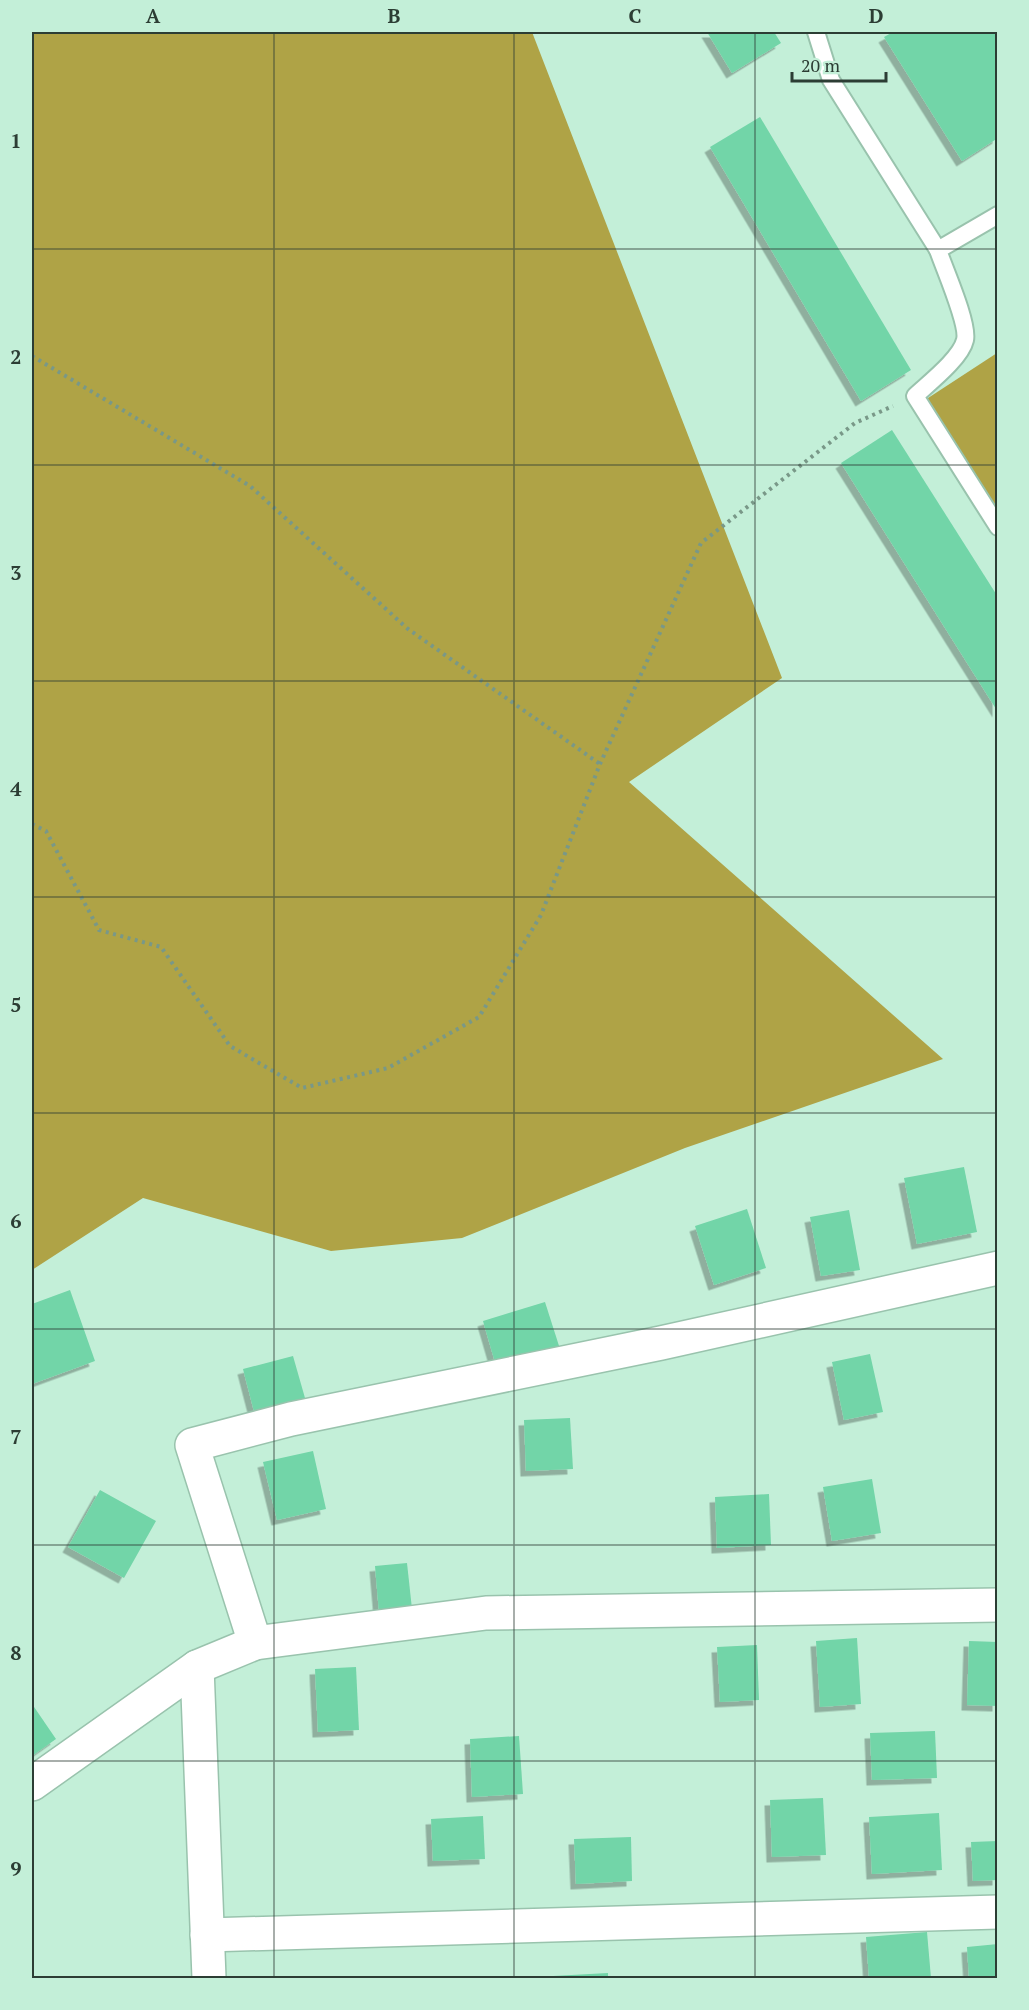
<svg xmlns="http://www.w3.org/2000/svg" width="1029" height="2010" font-family="'PT Serif',serif">
	<style>
		.forest { fill: #afa346 }
		.building { fill: #72d5a8; filter: url(#shadow) }
		.lines { fill: none; stroke-linecap: round; stroke-linejoin: round }
		.lane-casing { stroke: #99c3ad; stroke-width: 20 }
		.street-casing { stroke: #99c3ad; stroke-width: 36 }
		.path { stroke: #799888; stroke-width: 4; stroke-dasharray: 3 4.5; stroke-linecap: butt }
		.lane { stroke: #fff; stroke-width: 16 }
		.street { stroke: #fff; stroke-width: 33 }
		.grid { fill: none; stroke: #2c3d34; stroke-width: 1.5; stroke-opacity: 0.55 }
		.neatline { fill: none; stroke: #2c3d34; stroke-width: 2 }
		.grid-label { font-size: 20px; text-anchor: middle; font-weight: bold; fill: #2c3d34 }
	</style>
	<defs>
		<filter id="shadow"><feDropShadow dx="-5.5" dy="5.5" stdDeviation="0" flood-color="#0004"/></filter>
	</defs>
	<rect width="100%" height="100%" fill="#c3efd8"/>
	<g class="forest">
		<path d="M32,32H532L782,678L629,782L943,1059L685,1148L462,1238L331,1251L143,1198L32,1270Z"/>
		<path d="M997,353V516L925,400Z"/>
	</g>
	<g class="building">
		<path d="M707,32H774L781,43L732,73Z"/>
		<path d="M893,32H998V138L962,161L884,37Z"/>
		<path d="M760,117L911,370L861,401L710,147Z"/>
		<path d="M892,430L998,597V712L841,463Z"/>
		<path d="M964,1167L977,1232L917,1244L904,1178Z"/>
		<path d="M747,1209L766,1268L714,1285L695,1226Z"/>
		<path d="M849,1210L860,1270L821,1276L810,1217Z"/>
		<path d="M70,1290L95,1361L32,1384V1304Z"/>
		<path d="M545,1302L560,1349L497,1369L483,1321Z"/>
		<path d="M870,1354L883,1412L844,1420L832,1362Z"/>
		<path d="M293,1356L307,1405L256,1419L243,1369Z"/>
		<path d="M570,1418L573,1469L526,1471L524,1420Z"/>
		<path d="M313,1451L326,1509L277,1520L263,1462Z"/>
		<path d="M872,1479L881,1533L832,1541L823,1487Z"/>
		<path d="M100,1490L156,1521L124,1578L68,1547Z"/>
		<path d="M769,1494L771,1545L717,1548L715,1497Z"/>
		<path d="M407,1563L412,1609L379,1612L375,1566Z"/>
		<path d="M857,1638L861,1704L820,1707L816,1641Z"/>
		<path d="M969,1641L998,1642V1706L967,1705Z"/>
		<path d="M757,1645L759,1700L720,1702L717,1647Z"/>
		<path d="M356,1667L359,1730L318,1732L315,1669Z"/>
		<path d="M32,1704L56,1739L32,1756Z"/>
		<path d="M935,1731L937,1778L872,1780L870,1733Z"/>
		<path d="M519,1736L523,1794L472,1797L470,1739Z"/>
		<path d="M823,1798L826,1855L772,1857L770,1800Z"/>
		<path d="M939,1813L942,1870L872,1874L869,1817Z"/>
		<path d="M483,1816L485,1859L433,1861L431,1819Z"/>
		<path d="M631,1837L632,1881L576,1884L574,1839Z"/>
		<path d="M998,1841V1880L973,1881L971,1842Z"/>
		<path d="M927,1932L931,1978H869L866,1937Z"/>
		<path d="M998,1944V1978H969L967,1947Z"/>
		<path d="M608,1973V1978H554L553,1976Z"/>
	</g>
	<g class="lines">
		<defs>
			<g id="lane">
				<path d="M816,32L831,80L938,250"/>
				<path d="M998,215L938,250C944,268 969,324 965,340C961,358 929,383 915,396L998,527"/>
			</g>
			<g id="street">
				<path d="M255,1643L192,1445L291,1419L661,1343L998,1268"/>
				<path d="M197,1667L209,1978"/>
				<path d="M32,1784L197,1667L255,1643L486,1613L998,1605"/>
				<path d="M207,1935L998,1912"/>
			</g>
		</defs>
		<use href="#lane" class="lane-casing"/>
		<use href="#street" class="street-casing"/>
		<g class="path">
			<path d="M32,356L250,486L408,629L600,764"/>
			<path d="M32,824L46,831L99,930L161,947L230,1046L302,1088L388,1068L479,1017L541,915L600,764L701,543L855,423L893,406"/>
		</g>
		<use href="#lane" class="lane"/>
		<use href="#street" class="street"/>
	</g>
	<path class="grid" d="M274,32V1978M514,32V1978M755,32V1978M32,249H998M32,465H998M32,681H998M32,897H998M32,1113H998M32,1329H998M32,1545H998M32,1761H998"/>
	<rect width="1029" height="2010" fill="none" stroke="#c3efd8" stroke-width="66"/>
	<path d="M792 72v9h94v-9" fill="none" stroke="#2c3d34" stroke-width="3"/>
	<text x="801" y="72" font-size="18" fill="#2c3d34" stroke="#c3efd8" stroke-width="4.5" paint-order="stroke">20 m</text>
	<rect x="33" y="33" width="963" height="1944" class="neatline"/>
	<g class="grid-label">
		<text x="153" y="23">A</text>
		<text x="394" y="23">B</text>
		<text x="635" y="23">C</text>
		<text x="876" y="23">D</text>
		<text x="16" y="148">1</text>
		<text x="16" y="364">2</text>
		<text x="16" y="580">3</text>
		<text x="16" y="796">4</text>
		<text x="16" y="1012">5</text>
		<text x="16" y="1228">6</text>
		<text x="16" y="1444">7</text>
		<text x="16" y="1660">8</text>
		<text x="16" y="1876">9</text>
	</g>
</svg>
